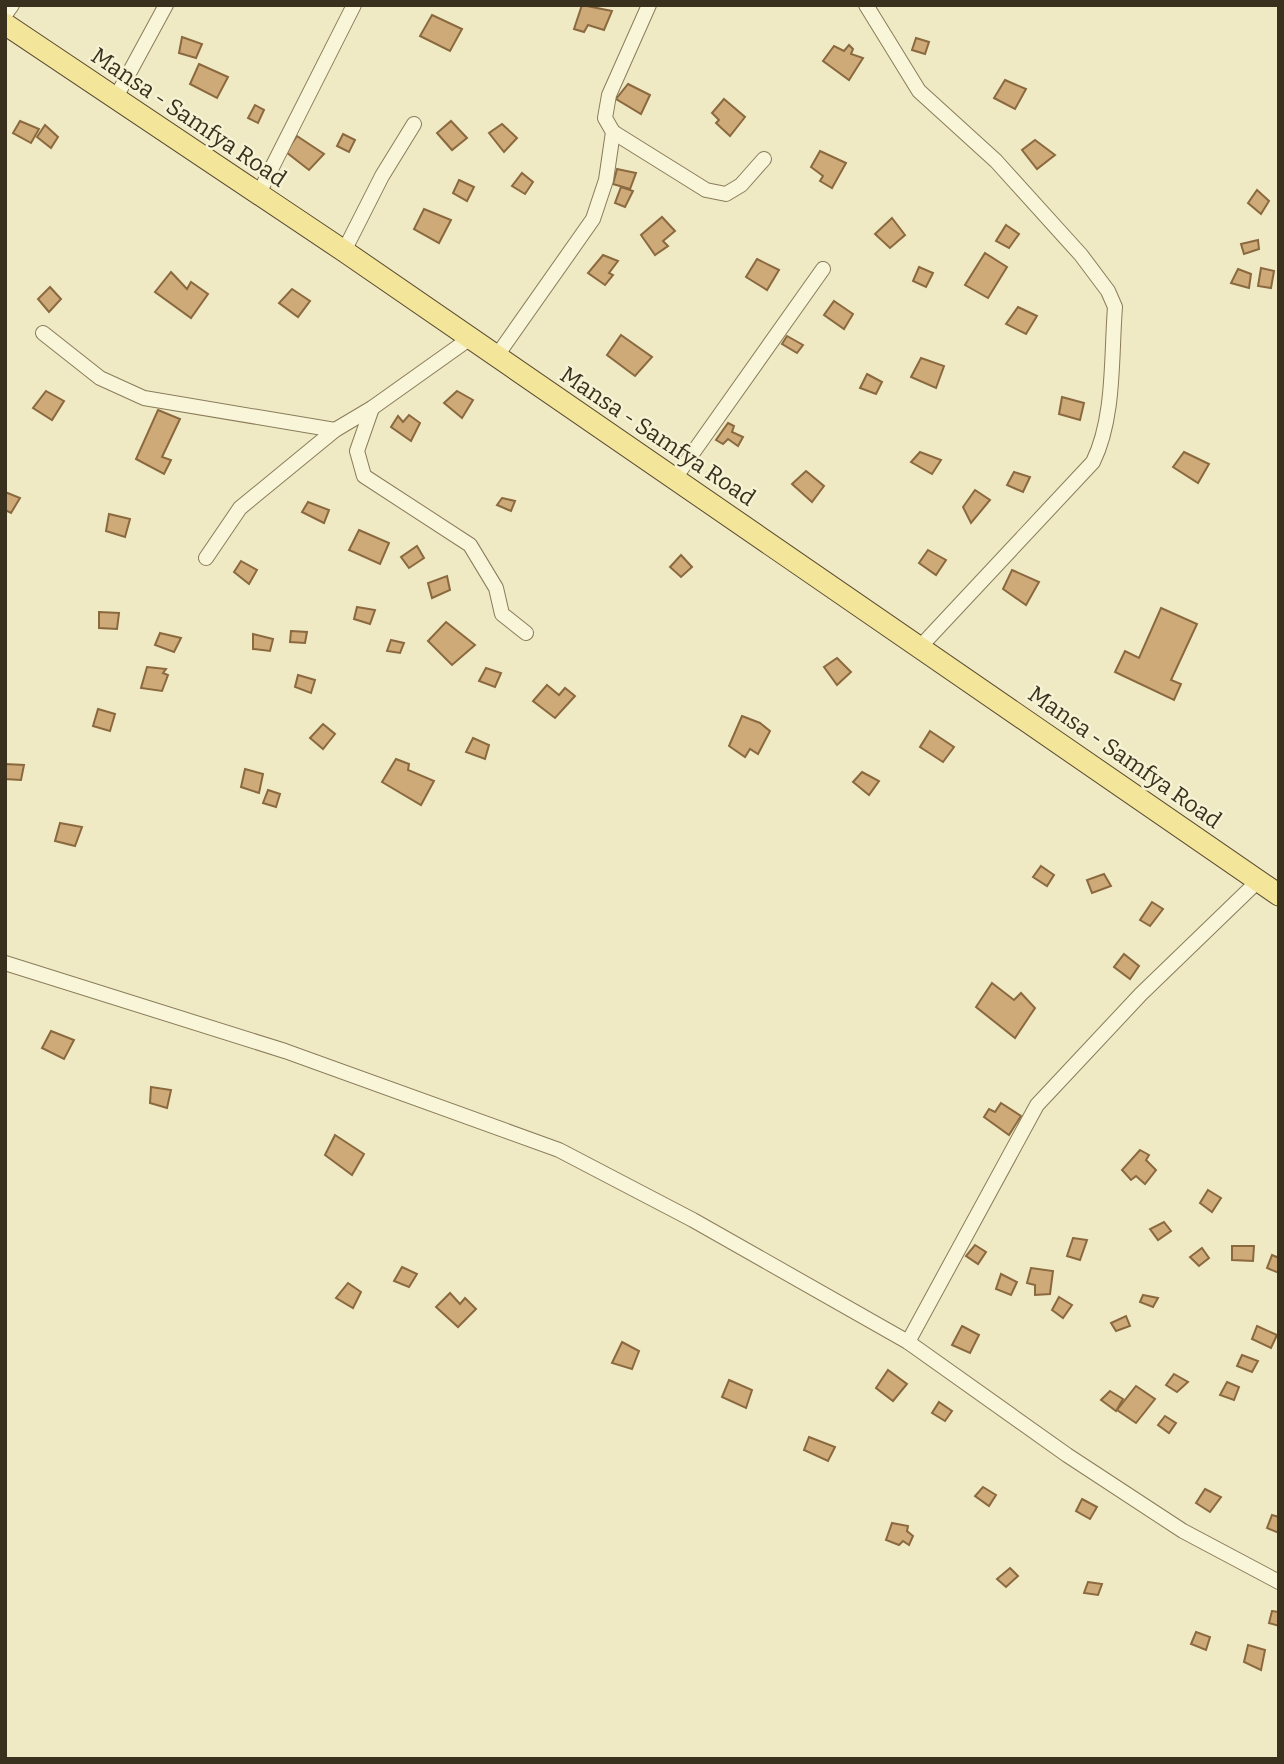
<svg xmlns="http://www.w3.org/2000/svg" width="1284" height="1764" font-family="Bitter,serif">
	<style>
		.building { fill: #ceaa79; stroke: #8a693f; stroke-width: 2 }
		.lines { fill: none; stroke-linecap: round; stroke-linejoin: round }
		.minor-casing { stroke: #8a7c5a; stroke-width: 16 }
		.primary-casing { stroke: #58492e; stroke-width: 23 }
		.minor { stroke: #f9f5d8; stroke-width: 14 }
		.primary { stroke: #f3e69b; stroke-width: 21 }
		.labels { text-anchor: middle; stroke-width: 5; stroke-linejoin: round; paint-order: stroke }
		.street-label { font-size: 23px; fill: #3a301e; stroke: #f6f2d4 }
	</style>
	<rect width="100%" height="100%" fill="#efe9c4"/>
	<g class="building">
		<path d="M582,5L612,11L604,30L588,25L584,32L574,29Z"/>
		<path d="M432,15L462,29L450,51L420,36Z"/>
		<path d="M182,37L202,44L196,58L179,53Z"/>
		<path d="M916,38L929,42L925,54L912,50Z"/>
		<path d="M849,45L853,49L851,54L863,58L849,80L823,61L834,46L844,51Z"/>
		<path d="M199,64L228,77L217,98L190,84Z"/>
		<path d="M1005,80L1026,89L1015,109L994,98Z"/>
		<path d="M628,84L650,95L641,114L616,99Z"/>
		<path d="M724,99L745,117L730,136L716,123L719,120L712,113Z"/>
		<path d="M255,105L264,110L258,123L248,118Z"/>
		<path d="M20,121L39,129L31,143L13,133Z"/>
		<path d="M451,121L467,138L452,150L437,133Z"/>
		<path d="M502,124L517,138L504,152L489,133Z"/>
		<path d="M45,125L58,137L51,148L37,137Z"/>
		<path d="M343,134L355,140L349,152L337,146Z"/>
		<path d="M297,136L324,154L309,170L286,152Z"/>
		<path d="M1035,140L1055,155L1037,169L1022,150Z"/>
		<path d="M820,151L846,163L832,188L820,181L823,176L811,167Z"/>
		<path d="M617,169L636,173L630,189L613,184Z"/>
		<path d="M522,173L533,182L525,194L512,186Z"/>
		<path d="M459,180L474,187L467,201L453,193Z"/>
		<path d="M621,187L633,191L625,207L615,203Z"/>
		<path d="M1257,190L1269,201L1261,214L1248,203Z"/>
		<path d="M424,209L451,220L439,243L414,229Z"/>
		<path d="M662,217L675,231L663,241L668,246L655,255L641,235Z"/>
		<path d="M892,218L905,235L890,248L875,234Z"/>
		<path d="M1006,225L1019,234L1009,248L996,241Z"/>
		<path d="M1258,240L1259,249L1244,254L1241,244Z"/>
		<path d="M985,253L1007,267L988,298L965,285Z"/>
		<path d="M603,255L618,261L609,273L613,275L605,285L588,273Z"/>
		<path d="M757,259L779,270L767,290L746,277Z"/>
		<path d="M919,267L933,273L926,287L913,281Z"/>
		<path d="M1261,268L1274,271L1271,288L1258,286Z"/>
		<path d="M1238,269L1251,274L1249,288L1231,283Z"/>
		<path d="M171,272L187,289L191,282L208,294L191,318L155,292Z"/>
		<path d="M50,287L61,299L49,312L38,299Z"/>
		<path d="M292,289L310,301L298,317L279,303Z"/>
		<path d="M834,301L853,314L844,329L824,315Z"/>
		<path d="M1018,307L1037,316L1026,334L1006,324Z"/>
		<path d="M621,335L652,357L635,376L607,355Z"/>
		<path d="M787,336L803,345L797,353L782,344Z"/>
		<path d="M921,358L944,366L936,388L911,377Z"/>
		<path d="M867,374L882,382L876,394L860,388Z"/>
		<path d="M46,391L64,401L52,420L33,408Z"/>
		<path d="M457,391L473,400L462,418L444,403Z"/>
		<path d="M1062,397L1084,403L1080,420L1059,414Z"/>
		<path d="M158,410L180,419L162,457L171,460L164,474L136,459Z"/>
		<path d="M409,415L420,423L411,441L391,427L398,416L403,422Z"/>
		<path d="M728,423L734,426L732,432L743,437L738,446L728,439L723,444L716,440Z"/>
		<path d="M920,452L941,460L932,474L911,462Z"/>
		<path d="M1184,452L1209,464L1198,483L1173,467Z"/>
		<path d="M806,471L824,486L812,502L792,484Z"/>
		<path d="M1014,472L1030,477L1023,492L1007,485Z"/>
		<path d="M975,490L990,500L971,523L963,507Z"/>
		<path d="M5,492L20,498L11,513L5,510Z"/>
		<path d="M502,498L515,501L511,511L497,505Z"/>
		<path d="M308,502L329,510L324,523L302,512Z"/>
		<path d="M109,514L130,519L125,537L106,531Z"/>
		<path d="M359,530L389,543L380,564L349,550Z"/>
		<path d="M417,546L424,558L409,568L401,557Z"/>
		<path d="M928,550L946,560L936,575L919,563Z"/>
		<path d="M681,555L692,567L681,577L670,567Z"/>
		<path d="M241,561L257,570L249,584L234,572Z"/>
		<path d="M1012,570L1039,582L1026,605L1003,589Z"/>
		<path d="M447,576L450,590L432,598L428,583Z"/>
		<path d="M357,607L375,610L370,624L354,619Z"/>
		<path d="M1161,608L1197,624L1171,680L1181,684L1174,700L1115,672L1125,651L1139,658Z"/>
		<path d="M99,612L119,613L117,629L99,628Z"/>
		<path d="M446,622L475,645L452,665L428,641Z"/>
		<path d="M291,631L307,632L305,643L290,642Z"/>
		<path d="M160,633L181,638L174,652L155,645Z"/>
		<path d="M253,634L273,639L270,651L253,649Z"/>
		<path d="M391,640L404,643L400,653L387,651Z"/>
		<path d="M837,658L851,672L837,685L824,667Z"/>
		<path d="M147,667L166,669L163,673L168,675L162,691L141,688Z"/>
		<path d="M486,668L501,673L495,687L479,681Z"/>
		<path d="M298,675L315,680L311,693L295,687Z"/>
		<path d="M547,685L559,695L565,688L575,696L555,718L533,701Z"/>
		<path d="M98,709L115,714L110,731L93,726Z"/>
		<path d="M742,716L760,723L770,731L758,754L750,749L745,757L729,746Z"/>
		<path d="M323,724L335,734L323,749L310,738Z"/>
		<path d="M930,731L954,747L943,762L920,747Z"/>
		<path d="M473,738L489,745L485,759L466,752Z"/>
		<path d="M396,759L409,764L408,770L434,781L421,805L382,782Z"/>
		<path d="M5,764L24,765L21,780L5,779Z"/>
		<path d="M245,769L263,774L259,793L241,787Z"/>
		<path d="M862,772L879,781L869,795L853,782Z"/>
		<path d="M268,790L280,794L276,807L263,803Z"/>
		<path d="M60,823L82,827L75,846L55,841Z"/>
		<path d="M1041,866L1054,875L1047,886L1033,877Z"/>
		<path d="M1104,874L1111,886L1092,893L1087,880Z"/>
		<path d="M1152,902L1163,909L1150,926L1140,920Z"/>
		<path d="M1124,954L1139,966L1130,979L1114,967Z"/>
		<path d="M992,983L1014,1000L1021,993L1035,1008L1015,1038L976,1007Z"/>
		<path d="M51,1031L74,1040L64,1059L42,1048Z"/>
		<path d="M151,1087L171,1090L167,1108L150,1103Z"/>
		<path d="M1001,1103L1021,1116L1009,1135L984,1117L989,1109L995,1112Z"/>
		<path d="M335,1135L364,1154L352,1175L325,1155Z"/>
		<path d="M1140,1150L1149,1155L1146,1160L1156,1170L1145,1184L1136,1176L1131,1180L1122,1170Z"/>
		<path d="M1208,1190L1221,1198L1212,1212L1200,1203Z"/>
		<path d="M1164,1222L1171,1231L1158,1240L1150,1229Z"/>
		<path d="M1073,1238L1087,1240L1080,1260L1067,1256Z"/>
		<path d="M975,1245L986,1252L978,1264L966,1256Z"/>
		<path d="M1232,1246H1254L1253,1261L1232,1260Z"/>
		<path d="M1202,1248L1209,1258L1199,1266L1190,1257Z"/>
		<path d="M1272,1255L1279,1258V1273L1267,1268Z"/>
		<path d="M402,1267L417,1274L409,1287L394,1281Z"/>
		<path d="M1031,1268L1053,1271L1050,1294L1035,1295V1285L1027,1283Z"/>
		<path d="M1001,1274L1017,1282L1011,1295L996,1289Z"/>
		<path d="M348,1283L361,1292L353,1308L336,1298Z"/>
		<path d="M450,1293L460,1304L465,1298L476,1309L458,1327L436,1307Z"/>
		<path d="M1143,1295L1158,1298L1153,1307L1140,1302Z"/>
		<path d="M1059,1297L1072,1305L1063,1318L1052,1310Z"/>
		<path d="M1126,1316L1130,1326L1116,1331L1111,1323Z"/>
		<path d="M962,1326L979,1335L970,1353L952,1345Z"/>
		<path d="M1257,1326L1277,1335L1271,1348L1252,1339Z"/>
		<path d="M622,1342L639,1351L632,1369L612,1363Z"/>
		<path d="M1242,1355L1258,1361L1252,1372L1237,1366Z"/>
		<path d="M888,1370L907,1384L893,1401L876,1388Z"/>
		<path d="M1174,1374L1188,1382L1177,1392L1166,1385Z"/>
		<path d="M729,1380L752,1390L746,1408L722,1397Z"/>
		<path d="M1227,1382L1239,1387L1234,1400L1220,1395Z"/>
		<path d="M1136,1386L1155,1399L1136,1423L1117,1410Z"/>
		<path d="M1110,1391L1123,1399L1116,1411L1101,1400Z"/>
		<path d="M939,1402L952,1411L945,1421L932,1413Z"/>
		<path d="M1165,1416L1176,1423L1169,1433L1158,1425Z"/>
		<path d="M809,1437L835,1447L828,1461L804,1450Z"/>
		<path d="M983,1487L996,1495L989,1506L975,1496Z"/>
		<path d="M1205,1489L1221,1497L1210,1512L1196,1503Z"/>
		<path d="M1082,1499L1097,1507L1090,1519L1076,1511Z"/>
		<path d="M1272,1515L1279,1517V1533L1267,1528Z"/>
		<path d="M892,1523L908,1526L907,1531L913,1536L909,1545L903,1541L899,1545L886,1540Z"/>
		<path d="M1010,1568L1018,1576L1006,1587L997,1579Z"/>
		<path d="M1088,1582L1102,1584L1098,1595L1084,1593Z"/>
		<path d="M1272,1611L1279,1612V1626L1269,1623Z"/>
		<path d="M1196,1632L1210,1637L1206,1650L1191,1644Z"/>
		<path d="M1248,1645L1265,1650L1261,1670L1244,1662Z"/>
	</g>
	<g class="lines">
		<defs>
			<g id="minor">
				<path d="M866,5L919,91L996,161L1081,255L1108,291L1115,307C1111,357 1115,417 1093,462L920,647"/>
				<path d="M5,15L12,5"/>
				<path d="M115,99L166,5"/>
				<path d="M613,132L706,190L726,194L741,185L764,159"/>
				<path d="M258,195L354,5"/>
				<path d="M344,251L382,176L414,124"/>
				<path d="M43,333L100,378L144,398L335,430"/>
				<path d="M496,357L593,219L606,180L613,132L605,118L609,95L649,5"/>
				<path d="M372,408L357,451L364,476L470,545L496,588L502,614L526,633"/>
				<path d="M675,478L823,269"/>
				<path d="M206,558L240,508L335,430L372,408L469,339"/>
				<path d="M5,963L285,1051L559,1150L693,1220L908,1342L1067,1455L1183,1531L1279,1582"/>
				<path d="M908,1342L1037,1105L1141,994L1258,881"/>
			</g>
			<path id="primary" d="M5,24L344,251L1279,895"/>
		</defs>
		<use href="#minor" class="minor-casing"/>
		<use href="#primary" class="primary-casing"/>
		<use href="#minor" class="minor"/>
		<use href="#primary" class="primary"/>
	</g>
	<g class="labels">
		<g class="street-label">
			<text transform="translate(189 117) rotate(34)" y="8">Mansa - Samfya Road</text>
			<text transform="translate(658 436) rotate(34)" y="8">Mansa - Samfya Road</text>
			<text transform="translate(1125 757) rotate(35)" y="8">Mansa - Samfya Road</text>
		</g>
	</g>
	<rect width="1284" height="1764" fill="none" stroke="#3a301e" stroke-width="14"/>
</svg>
